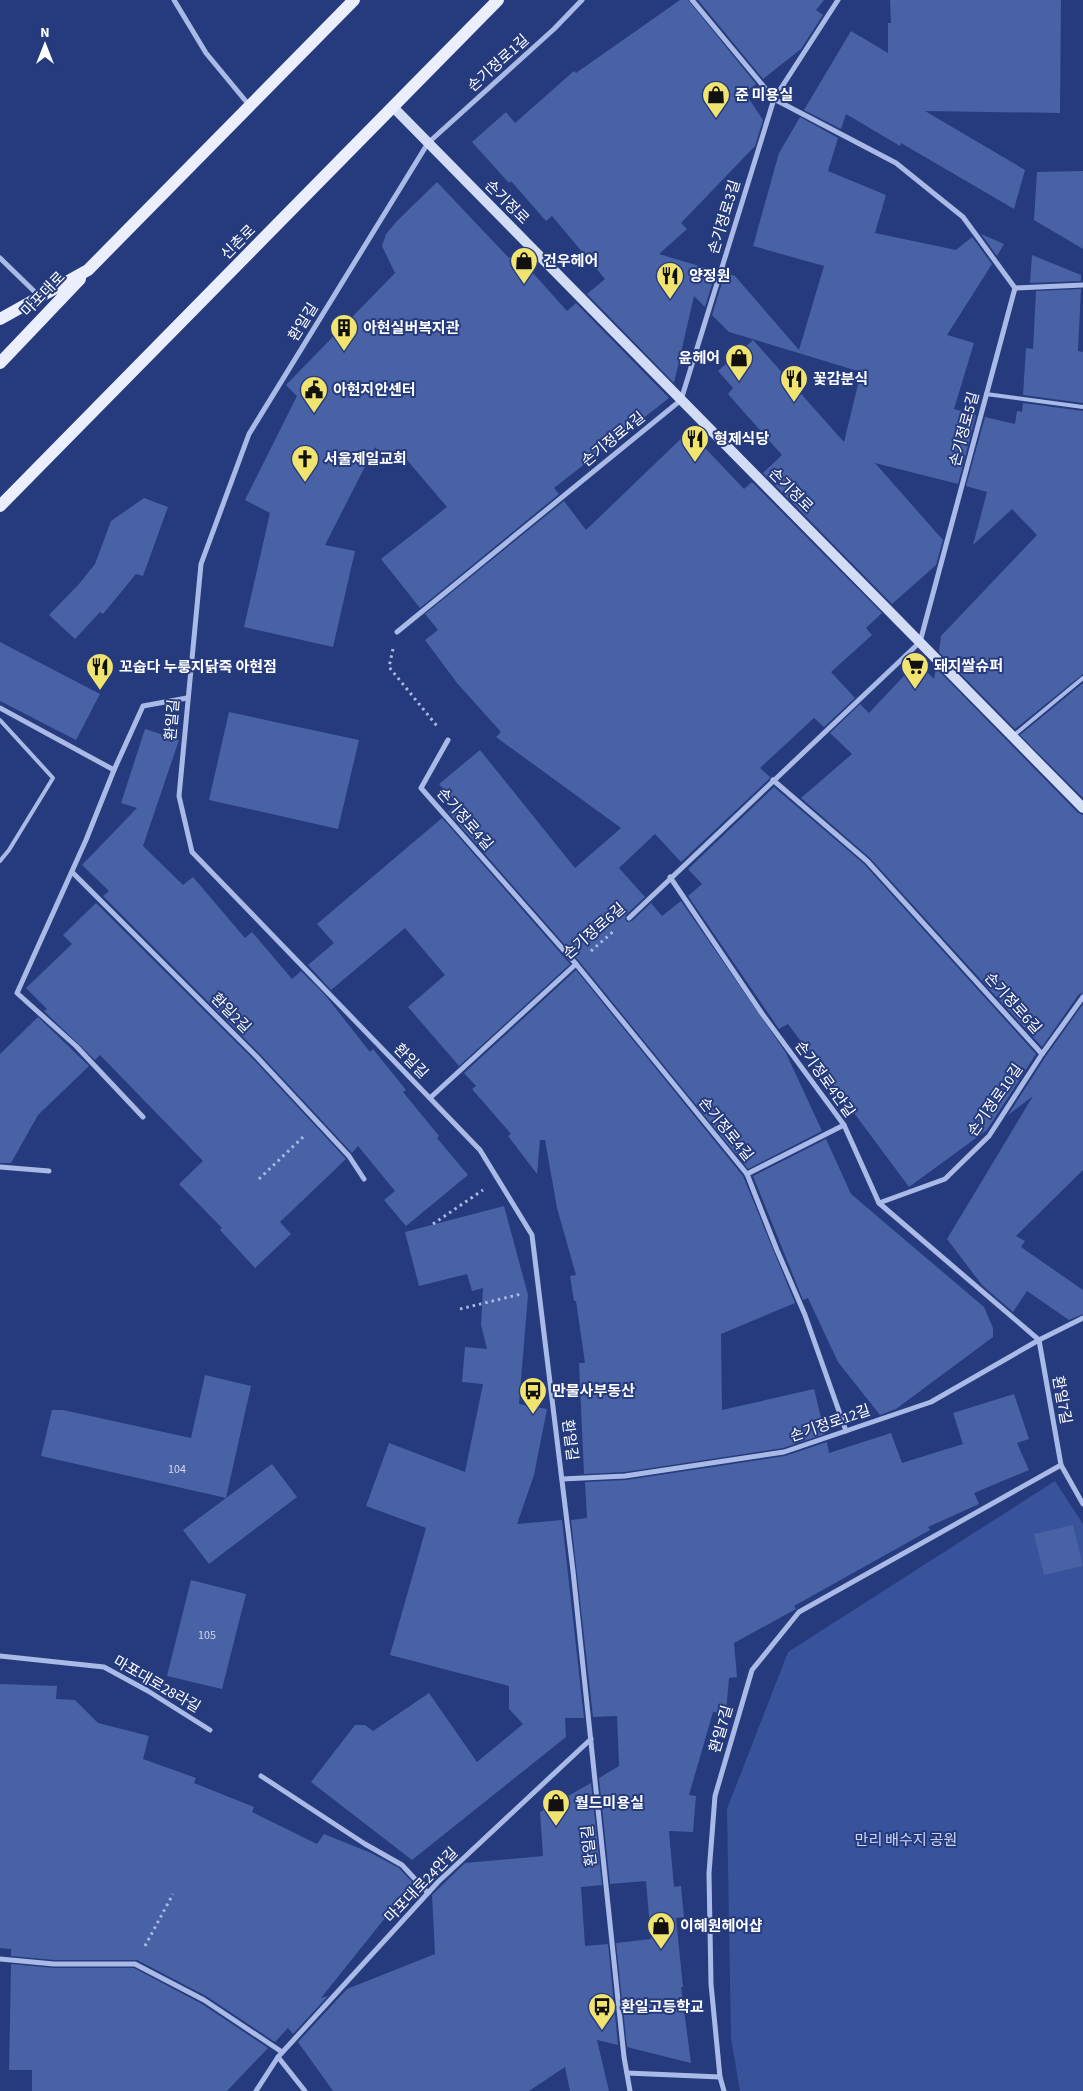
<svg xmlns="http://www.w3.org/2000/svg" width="1083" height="2091" font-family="'Source Sans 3','Noto Sans KR',sans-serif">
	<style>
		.green { fill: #38529c }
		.building { fill: #4961a5 }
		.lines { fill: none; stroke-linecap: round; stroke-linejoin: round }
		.path { stroke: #aabae6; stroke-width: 3; stroke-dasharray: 2.5 4; stroke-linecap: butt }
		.lane { stroke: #aabae6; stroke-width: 4 }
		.street { stroke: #aabae6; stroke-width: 5 }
		.secondary { stroke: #d3dcf5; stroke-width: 10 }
		.primary { stroke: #ebeefd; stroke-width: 12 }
		.labels { text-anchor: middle; stroke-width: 4; stroke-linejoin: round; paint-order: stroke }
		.number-label { font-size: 12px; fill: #d2d8e8 }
		.street-label { font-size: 15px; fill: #fff; stroke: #253b7e }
		.poi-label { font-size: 15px; font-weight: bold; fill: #fff; stroke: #253b7e; text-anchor: start }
		.park-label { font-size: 15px; fill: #cdd7f5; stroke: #253b7e }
	</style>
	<rect width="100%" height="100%" fill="#253b7e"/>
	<path class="green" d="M1055,1481L1083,1524V2091H740L731,2038L727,1809L788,1652Z"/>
	<g class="building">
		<path d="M680,0H688L756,84L745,93L763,120L755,146L681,223L687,229L659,254L716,271L705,307L694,296L674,383L587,294L605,279L552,216L546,221L511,181L509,183L472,142L506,112L515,123L574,71L576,73Z"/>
		<path d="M698,0H824L816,10L823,15L801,49L763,79Z"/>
		<path d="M890,0H1061L1060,113L925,111L1025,170L1014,209L901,143L900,146L846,114L841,129L804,110L851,31L888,53V23H891Z"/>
		<path d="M800,117L838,138L828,171L886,195L875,233L956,250L972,237L992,264L947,335L974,343L954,409L976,415L958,484L875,463L943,540L936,565L892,604L763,473L782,455L728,394L733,388L718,371L753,340L844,442L861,372L729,332L712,315L725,273L735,276L799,350L824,266L753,246L779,153Z"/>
		<path d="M1083,171V249L1034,220L1037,172Z"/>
		<path d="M437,182L509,258L515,253L567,311L576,303L669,398L554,488L559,494L420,608L381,559L447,507L401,453L388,464L375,447L325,545L355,551L333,647L244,627L270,513L245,500L297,396L286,385L395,273L382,246L386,234L397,221Z"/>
		<path d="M981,234L1004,244L997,256Z"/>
		<path d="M1032,255L1081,275V281L1030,283Z"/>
		<path d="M1081,289L1078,351L1083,352V403L1023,395L1026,348L1033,349L1036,291Z"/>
		<path d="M1023,403L1083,411V674L1015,729L939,652L941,636L1037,535L1012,509L973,545L987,492L966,486L985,417L1015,424L1017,411L1022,412Z"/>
		<path d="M689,431L744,489L752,482L882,613L866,628L872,635L831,672L855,698L824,727L814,718L760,768L770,777L769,779L681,862L655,834L619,868L645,897L626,915L625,919L627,922L632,921L651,903L662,916L681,901L786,1053L822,1131L748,1169L579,961L448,812L456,805L439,784L480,750L575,868L621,828L496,737L501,732L457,683L425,640L438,630L425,614L564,501L586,530Z"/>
		<path d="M144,498L168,507L143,576L136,574L103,614L100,612L75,639L49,615L79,584L95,564L111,521Z"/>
		<path d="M0,642L100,694L76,740L0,701Z"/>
		<path d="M917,662L934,679L936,668L1078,813L1083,815V993L1079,994L1042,1047L870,858L801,798L852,754L830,733L860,704L869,713Z"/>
		<path d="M1083,683V798L1020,735Z"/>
		<path d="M229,712L359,740L338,829L209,800Z"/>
		<path d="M145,729L179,740L143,846L183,885L193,877L245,938L252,932L292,979L301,971L325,995L370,1052L373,1049L406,1090L403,1092L439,1136L437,1138L468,1175L406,1226L384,1200L395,1191L358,1146L352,1153L259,1053L103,896L109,891L82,865L137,808L121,803Z"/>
		<path d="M774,787L864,864L1036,1054L987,1130L909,1187L788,1024L779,1029L688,896L702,884L688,869Z"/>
		<path d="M442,818L570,964L459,1066L408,1007L445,975L405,928L331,990L308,965L334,943L317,924Z"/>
		<path d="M96,903L253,1059L346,1159L280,1222L291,1234L255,1268L220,1230L222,1228L179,1184L203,1161L100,1055L95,1060L44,1011L47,1009L26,988L72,944L63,935Z"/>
		<path d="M576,970L743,1176L795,1303L721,1334L722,1410L814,1389L825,1434L783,1448L625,1472L584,1474L579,1363H585L576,1301H574L570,1276L576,1275L557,1208L545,1140H540L537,1174L508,1136L511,1134L472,1089L476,1086L464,1073Z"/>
		<path d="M1083,1004V1170L1016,1236L1025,1241L1021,1247L1083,1290V1314L1069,1320L1027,1291L1013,1312L982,1285L947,1239L1033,1096L1008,1115L1046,1056Z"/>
		<path d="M38,1017L89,1066L38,1115L11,1163H0V1054Z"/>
		<path d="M826,1139L851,1194L984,1307L993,1328V1337L896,1409L880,1415L838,1362L808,1298L803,1300L753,1176Z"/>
		<path d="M504,1206L528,1295L519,1404L547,1409L534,1475L517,1524L562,1520L584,1718H565L566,1737L412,1860L311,1782L355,1725H365L373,1731L429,1693L477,1762L523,1724L509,1709V1686L390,1655L426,1528L366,1506L389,1443L465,1472L483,1384L462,1382L465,1347L487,1349L481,1325L483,1288L472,1291L467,1274L419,1286L405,1232Z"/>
		<path d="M205,1375L251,1386L226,1498L41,1456L52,1410H63L191,1438Z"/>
		<path d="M1014,1394L1029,1439L1017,1443L1029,1470L974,1493L979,1504L928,1527L930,1530L794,1606L796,1609L734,1643L737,1677L729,1678L726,1713L713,1712L689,1795L696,1796L693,1832L669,1831L674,1887L681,1886L684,1917L676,1918L683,1987H681L691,2063L627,2047L616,1943L651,1939L646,1881L610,1884L599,1778L619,1766L617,1716L593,1717L571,1520L587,1518L585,1482L626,1480L785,1456L827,1442L829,1453L891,1433L902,1463L963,1444L953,1413Z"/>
		<path d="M272,1464L297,1497L209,1564L183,1530Z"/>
		<path d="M1073,1525L1083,1566L1044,1575L1034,1534Z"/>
		<path d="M191,1580L246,1594L222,1689L167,1676Z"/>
		<path d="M0,1684L57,1686L56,1699L75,1700L98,1723L149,1736L143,1759L196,1778L194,1783L254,1807L252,1812L317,1844L324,1834L371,1853L399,1868L413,1883L321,1998L328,1996L293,2034L288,2028L275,2042L206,1996L137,1960H54L11,1956V1949L0,1948Z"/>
		<path d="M591,1783L602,1885L581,1887L585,1946L608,1944L618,2045L597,2040L609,2091H570L565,2067L529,2091H333L298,2042L347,1989L435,1954L432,1895L465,1863L543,1856L540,1812Z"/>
		<path d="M11,1964L54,1968H134L202,2004L268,2048L227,2091H32V2070H9Z"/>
	</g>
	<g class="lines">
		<g class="path">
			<path d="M393,649L389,667L437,726"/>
			<path d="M591,951L615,930"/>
			<path d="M259,1179L303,1137"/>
			<path d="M433,1224L483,1190"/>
			<path d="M460,1309L521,1294"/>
			<path d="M145,1946L173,1894"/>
		</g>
		<g class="lane">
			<path d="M986,394L1083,407"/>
			<path d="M0,720L53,778L9,850L0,861"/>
			<path d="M1013,736L1083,678"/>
		</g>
		<g class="street">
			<path d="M174,0L206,53L249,105"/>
			<path d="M582,0L554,29L428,143L249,434L201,564L179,796L192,852L480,1150L532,1235L573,1571L624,2057L630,2091"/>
			<path d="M692,0L774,99L896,163L963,217L1015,288"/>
			<path d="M0,258L39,296"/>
			<path d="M1015,288L1083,285"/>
			<path d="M397,632L681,400L774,99L838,0"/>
			<path d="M0,708L114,770"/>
			<path d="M448,740L421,788L576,964L747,1174L777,1250L805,1315L846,1431"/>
			<path d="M773,780L867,861L1042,1054"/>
			<path d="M72,872L256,1056L349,1156L364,1179"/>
			<path d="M670,877L763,1015L844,1125L879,1203L1039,1340"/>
			<path d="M629,918L920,642L1015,288"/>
			<path d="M430,1098L576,964"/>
			<path d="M143,1117L76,1046L17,993L86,840L114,770L143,706L187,698"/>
			<path d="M0,1167L49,1171"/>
			<path d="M747,1174L844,1125"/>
			<path d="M879,1203L945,1179L989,1136L1042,1054L1083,997"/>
			<path d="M1061,1465L1083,1504"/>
			<path d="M562,1479L625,1476L784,1452L931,1402L1039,1340L1083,1318"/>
			<path d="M0,1656L104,1667L148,1691L210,1730"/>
			<path d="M261,1776L365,1844L402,1865L428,1893"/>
			<path d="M0,1959L54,1964H135L204,2000L282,2052"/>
			<path d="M278,2057L305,2091"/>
			<path d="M627,2073L720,2077L711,1984L709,1873L715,1796L752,1670L799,1612L1061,1465L1039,1340"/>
			<path d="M720,2077L724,2091"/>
			<path d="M256,2091L278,2057L438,1882L591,1739"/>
		</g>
		<path class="secondary" d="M394,108L1083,808"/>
		<g class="primary">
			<path d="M0,319L88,270L354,0"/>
			<path d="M0,363L80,279"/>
			<path d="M0,506L498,0"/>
		</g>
	</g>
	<defs>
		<symbol id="shop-pin" viewBox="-11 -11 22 30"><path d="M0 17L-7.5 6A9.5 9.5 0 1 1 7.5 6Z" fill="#f0e36e" stroke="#253b7e"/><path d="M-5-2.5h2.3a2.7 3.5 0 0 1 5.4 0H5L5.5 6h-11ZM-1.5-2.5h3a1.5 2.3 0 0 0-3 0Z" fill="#111"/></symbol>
		<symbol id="restaurant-pin" viewBox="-11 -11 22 30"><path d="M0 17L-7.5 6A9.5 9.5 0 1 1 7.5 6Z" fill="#f0e36e" stroke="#253b7e"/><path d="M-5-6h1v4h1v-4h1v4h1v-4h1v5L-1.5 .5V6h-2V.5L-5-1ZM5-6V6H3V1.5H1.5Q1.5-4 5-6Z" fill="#111"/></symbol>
		<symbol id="building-pin" viewBox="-11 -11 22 30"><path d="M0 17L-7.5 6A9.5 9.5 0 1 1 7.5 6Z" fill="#f0e36e" stroke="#253b7e"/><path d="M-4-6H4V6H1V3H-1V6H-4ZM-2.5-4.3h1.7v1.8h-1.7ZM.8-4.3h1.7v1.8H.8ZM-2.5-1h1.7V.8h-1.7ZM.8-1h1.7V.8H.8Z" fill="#111"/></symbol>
		<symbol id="civic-pin" viewBox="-11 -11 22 30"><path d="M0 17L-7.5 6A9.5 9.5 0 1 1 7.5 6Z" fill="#f0e36e" stroke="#253b7e"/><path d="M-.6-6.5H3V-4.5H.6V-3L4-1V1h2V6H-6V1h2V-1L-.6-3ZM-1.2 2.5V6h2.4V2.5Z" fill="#111"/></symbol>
		<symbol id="church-pin" viewBox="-11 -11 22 30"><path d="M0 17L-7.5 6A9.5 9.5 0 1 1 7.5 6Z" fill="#f0e36e" stroke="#253b7e"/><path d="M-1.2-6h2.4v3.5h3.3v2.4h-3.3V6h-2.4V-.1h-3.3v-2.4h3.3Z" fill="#111"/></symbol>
		<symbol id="supermarket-pin" viewBox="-11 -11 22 30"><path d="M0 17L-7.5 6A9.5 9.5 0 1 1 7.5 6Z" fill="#f0e36e" stroke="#253b7e"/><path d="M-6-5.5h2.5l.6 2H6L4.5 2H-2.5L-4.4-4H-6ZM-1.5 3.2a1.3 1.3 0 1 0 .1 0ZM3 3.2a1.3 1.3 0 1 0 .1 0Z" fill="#111"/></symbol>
		<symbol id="bus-pin" viewBox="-11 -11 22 30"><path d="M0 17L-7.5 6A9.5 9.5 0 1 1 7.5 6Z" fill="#f0e36e" stroke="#253b7e"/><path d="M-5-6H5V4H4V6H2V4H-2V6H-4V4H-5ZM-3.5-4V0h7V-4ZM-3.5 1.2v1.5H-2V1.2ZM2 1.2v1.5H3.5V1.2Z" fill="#111"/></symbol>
	</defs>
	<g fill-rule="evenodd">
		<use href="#shop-pin" x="700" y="79" width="32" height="43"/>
		<use href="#shop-pin" x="508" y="245" width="32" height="43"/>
		<use href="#restaurant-pin" x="654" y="260" width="32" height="43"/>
		<use href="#building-pin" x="328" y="312" width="32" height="43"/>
		<use href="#shop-pin" x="723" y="342" width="32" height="43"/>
		<use href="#restaurant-pin" x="778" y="363" width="32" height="43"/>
		<use href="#civic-pin" x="298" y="374" width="32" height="43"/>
		<use href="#restaurant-pin" x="679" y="423" width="32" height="43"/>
		<use href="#church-pin" x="289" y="443" width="32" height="43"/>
		<use href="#supermarket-pin" x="899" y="650" width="32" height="43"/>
		<use href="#restaurant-pin" x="84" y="651" width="32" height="43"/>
		<use href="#bus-pin" x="517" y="1375" width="32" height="43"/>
		<use href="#shop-pin" x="540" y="1787" width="32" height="43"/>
		<use href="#shop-pin" x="645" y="1910" width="32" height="43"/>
		<use href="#bus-pin" x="586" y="1991" width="32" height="43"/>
	</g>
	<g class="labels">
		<g class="number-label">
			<text x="177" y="1473">104</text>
			<text x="207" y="1639">105</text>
		</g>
		<g class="street-label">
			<text transform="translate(498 63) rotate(-42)" y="5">손기정로1길</text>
			<text transform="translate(507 202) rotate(45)" y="5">손기정로</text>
			<text transform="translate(724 217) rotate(-73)" y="5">손기정로3길</text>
			<text transform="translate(238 242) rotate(-45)" y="5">신촌로</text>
			<text transform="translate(43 294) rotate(-46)" y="5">마포대로</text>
			<text transform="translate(303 322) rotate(-58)" y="5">환일길</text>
			<text transform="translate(964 429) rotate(-75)" y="5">손기정로5길</text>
			<text transform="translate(613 439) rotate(-39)" y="5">손기정로4길</text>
			<text transform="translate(791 490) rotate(45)" y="5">손기정로</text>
			<text transform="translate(172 720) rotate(-85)" y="5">환일길</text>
			<text transform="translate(465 819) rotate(49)" y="5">손기정로4길</text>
			<text transform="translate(594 931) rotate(-41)" y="5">손기정로6길</text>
			<text transform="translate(1013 1003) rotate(48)" y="5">손기정로6길</text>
			<text transform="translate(231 1013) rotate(45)" y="5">환일2길</text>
			<text transform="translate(411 1061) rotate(46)" y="5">환일길</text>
			<text transform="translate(825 1079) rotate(54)" y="5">손기정로4안길</text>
			<text transform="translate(995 1100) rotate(-55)" y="5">손기정로10길</text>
			<text transform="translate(726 1129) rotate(51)" y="5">손기정로4길</text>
			<text transform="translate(1062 1400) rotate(80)" y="5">환일7길</text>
			<text transform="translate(830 1423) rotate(-19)" y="5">손기정로12길</text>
			<text transform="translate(570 1440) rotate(83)" y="5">환일길</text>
			<text transform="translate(157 1684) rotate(30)" y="5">마포대로28라길</text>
			<text transform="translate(721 1729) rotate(-74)" y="5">환일7길</text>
			<text transform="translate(589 1846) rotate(-96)" y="5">환일길</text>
			<text transform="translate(421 1885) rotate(-46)" y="5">마포대로24안길</text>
		</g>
		<g class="poi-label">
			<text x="735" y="100">준 미용실</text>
			<text x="543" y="266">건우헤어</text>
			<text x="689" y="281">양정원</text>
			<text x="363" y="333">아현실버복지관</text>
			<text x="720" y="363" text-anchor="end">윤헤어</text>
			<text x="813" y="384">꽃감분식</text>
			<text x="333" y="395">아현지안센터</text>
			<text x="714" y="444">형제식당</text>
			<text x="324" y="464">서울제일교회</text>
			<text x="934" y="671">돼지쌀슈퍼</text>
			<text x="119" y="672">꼬숩다 누룽지닭죽 아현점</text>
			<text x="552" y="1396">만물사부동산</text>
			<text x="575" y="1808">월드미용실</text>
			<text x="680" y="1931">이혜원헤어샵</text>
			<text x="621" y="2012">환일고등학교</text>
		</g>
		<g class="park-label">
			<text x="906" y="1845">만리 배수지 공원</text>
		</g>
	</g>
	<g transform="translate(45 45)" stroke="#253b7e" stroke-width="4" paint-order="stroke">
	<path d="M0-4L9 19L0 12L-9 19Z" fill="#ffffff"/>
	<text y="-8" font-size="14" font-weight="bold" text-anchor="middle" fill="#ffffff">N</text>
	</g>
</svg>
